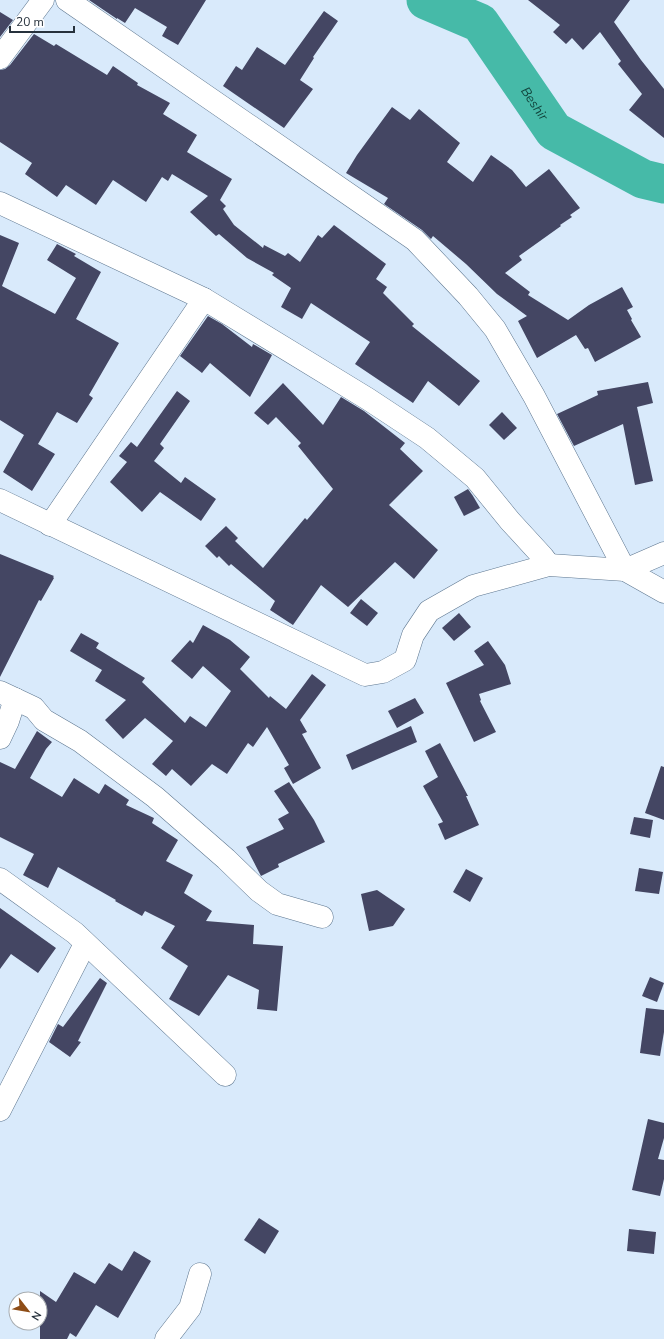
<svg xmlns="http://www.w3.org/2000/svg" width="664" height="1339" font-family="'Nunito Sans',sans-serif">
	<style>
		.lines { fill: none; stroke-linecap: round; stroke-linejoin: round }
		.river { stroke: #46baa8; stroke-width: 39 }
		.building { fill: #444663 }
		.minor-casing { stroke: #5d768f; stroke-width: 23 }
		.minor { stroke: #fff; stroke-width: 22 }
		.labels { text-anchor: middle; stroke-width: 4; stroke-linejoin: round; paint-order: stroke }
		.water-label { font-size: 13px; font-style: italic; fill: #12453d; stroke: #fff }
	</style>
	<rect width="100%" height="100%" fill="#d9eafb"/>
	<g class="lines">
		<path class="river" id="s1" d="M426,0L480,23L554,131L643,179L664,184"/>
	</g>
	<g class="building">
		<path d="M89,0H206L178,45L162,36L167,27L135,8L125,23L117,18V19Z"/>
		<path d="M528,0H630L614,22L641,60L664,89V138L629,110L642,94L618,64L621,61L600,32L583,50L572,38L566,44L553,32L560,25Z"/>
		<path d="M324,11L338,21L313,57L314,58L300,80L313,89L284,128L223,86L236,66L242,70L257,47L285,65Z"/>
		<path d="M0,12L13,20L0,37Z"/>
		<path d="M34,34L54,46L56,44L107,75L113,66L138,83L137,85L170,103L163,114L197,135L187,152L232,179L220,200L226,206L223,209L234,225L263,248L264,245L285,256L288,253L300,262L318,235L322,238L334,225L386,264L376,279L387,287L383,293L414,324L412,326L480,381L459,406L428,381L413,403L355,364L370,342L311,303L302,319L281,307L291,288L272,275L274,273L247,258L219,234L216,236L190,212L208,196L172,174L168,181L162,177L146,202L113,180L96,205L66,185L57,197L25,174L32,163L0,142V70L5,69L10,65Z"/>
		<path d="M392,107L410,120L419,109L460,143L447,162L473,182L491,155L512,170L526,187L549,169L580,208L570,215L572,217L560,225L561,226L519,256L522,260L505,273L530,292L528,295L568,320L589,305L622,287L633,307L627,310L632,319L631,320L641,337L595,362L588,348L585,349L576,335L537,358L518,321L527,316L497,294L466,264L433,236L431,239L422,230L384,204L388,198L346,173L357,155Z"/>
		<path d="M0,235L19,243L2,286L55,314L76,278L47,260L57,244L76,254L74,256L101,272L76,319L119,343L89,395L93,398L77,423L57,412L38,444L55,454L32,491L3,472L24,435L0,420Z"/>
		<path d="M208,316L222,324L252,347L253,344L272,355L250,397L210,363L202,373L180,356Z"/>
		<path d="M648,382L653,403L637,407L653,481L635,485L623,424L574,446L557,414L598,395L597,391Z"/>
		<path d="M283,383L323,425L341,397L364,411L405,443L400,449L423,471L389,505L438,550L414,579L395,562L348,607L321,585L293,625L270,610L275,601L231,564L229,566L219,556L217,558L205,546L226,526L238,538L235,541L263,568L305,518L307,520L333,489L298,446L301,443L276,417L268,425L254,413Z"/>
		<path d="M177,391L190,401L160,444L164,448L154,461L181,483L185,477L216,499L201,521L160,492L142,512L110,482L127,462L119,456L131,442L137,447Z"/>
		<path d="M502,412L517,428L504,440L489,425Z"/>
		<path d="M468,489L473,496L480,508L464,516L454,497Z"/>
		<path d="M0,554L54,576L53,577L54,578L41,601L39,600L0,677Z"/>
		<path d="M361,599L378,613L367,626L350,613Z"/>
		<path d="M459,613L471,627L454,641L442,628Z"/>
		<path d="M203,625L230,640L250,657L240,669L269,698L270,696L286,709L312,674L326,685L300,720L307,732L302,734L321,768L293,784L284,768L289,765L267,727L253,747L248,743L227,774L212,764L191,786L172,769L166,776L152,764L173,741L145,718L123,739L105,720L126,700L95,681L102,670L70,651L81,633L99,643L96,648L145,678L142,682L185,723L190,716L206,727L231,691L203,666L192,679L171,661L190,640L193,643Z"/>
		<path d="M488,641L505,665L511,684L479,694L481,700L480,701L496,732L474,742L446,683L484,665L474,651Z"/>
		<path d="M415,698L424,713L397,728L388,711Z"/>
		<path d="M411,726L417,742L352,770L346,755Z"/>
		<path d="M37,731L52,742L46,749L30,778L62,797L74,778L99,794L105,784L129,800L126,805L154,818L152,823L178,840L166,861L193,875L184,893L212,911L206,921L254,925L253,944L283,946L277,1011L257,1009L259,990L228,975L199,1016L169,999L188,966L161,948L175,926L145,911L142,916L115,901L116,900L58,867L48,888L23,875L34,854L0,837V762L15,769Z"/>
		<path d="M440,743L468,796H466L479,825L445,840L438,824L443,822L423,786L438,777L425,751Z"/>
		<path d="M661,766L664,767V820L645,813Z"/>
		<path d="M289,782L314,820L325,842L278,864L279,867L261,876L246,847L284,829L278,819L289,813L274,791Z"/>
		<path d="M634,817L653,820L650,838L630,834Z"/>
		<path d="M639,868L663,872L659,894L635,891Z"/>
		<path d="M466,869L483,878L470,902L453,892Z"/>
		<path d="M377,890L405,909L393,926L369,931L361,894Z"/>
		<path d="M0,908L56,948L38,973L11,954L0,969Z"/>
		<path d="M650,977L664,983L657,1002L642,996Z"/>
		<path d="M100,978L107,983L78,1041L81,1042L70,1057L49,1042L58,1024L63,1027Z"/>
		<path d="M646,1008L664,1010V1032L660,1056L640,1053Z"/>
		<path d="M648,1119L664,1123V1138L658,1159L664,1160V1179L660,1196L632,1190Z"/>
		<path d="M259,1218L279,1231L265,1254L244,1240Z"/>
		<path d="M629,1229L656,1232L654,1254L627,1251Z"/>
		<path d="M134,1251L151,1261L118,1318L96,1305L76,1337L70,1333L67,1339H40V1291L56,1302L74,1272L95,1284L109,1263L122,1271Z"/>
	</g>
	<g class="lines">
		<defs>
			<g id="minor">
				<path d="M67,0L415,240L468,296L495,329L534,396L625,570"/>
				<path d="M0,58L43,0"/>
				<path d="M0,203L204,299L368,399L427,438L475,478L510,521L543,557L549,565"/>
				<path d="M0,500L365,675L383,672L405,660L413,635L429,611L473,586L549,565L625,570L664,592"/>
				<path d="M50,525L204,299"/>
				<path d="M625,570L664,553"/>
				<path d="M0,692L34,708L44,720L80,741L155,797L226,859L259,891L277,904L322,917"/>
				<path d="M0,738L8,721L15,699"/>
				<path d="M0,879L75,933L225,1075"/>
				<path d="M0,1110L85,944"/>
				<path d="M166,1339L190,1308L200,1274"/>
			</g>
		</defs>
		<use href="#minor" class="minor-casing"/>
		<use href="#minor" class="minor"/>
	</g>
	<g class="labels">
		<g class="water-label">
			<text dy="5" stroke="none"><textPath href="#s1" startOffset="156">Beshir</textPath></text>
		</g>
	</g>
	<g transform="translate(28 1311) rotate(121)"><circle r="19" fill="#ffffff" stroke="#a8adb1"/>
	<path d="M0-3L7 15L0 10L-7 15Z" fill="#8e4d17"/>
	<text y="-6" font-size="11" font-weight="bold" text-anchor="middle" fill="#26313c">N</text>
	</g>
	<path d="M10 26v6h64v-6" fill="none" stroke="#26313c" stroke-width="2"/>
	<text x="16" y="26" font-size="12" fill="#26313c" stroke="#ffffff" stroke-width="3" paint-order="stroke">20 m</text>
</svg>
